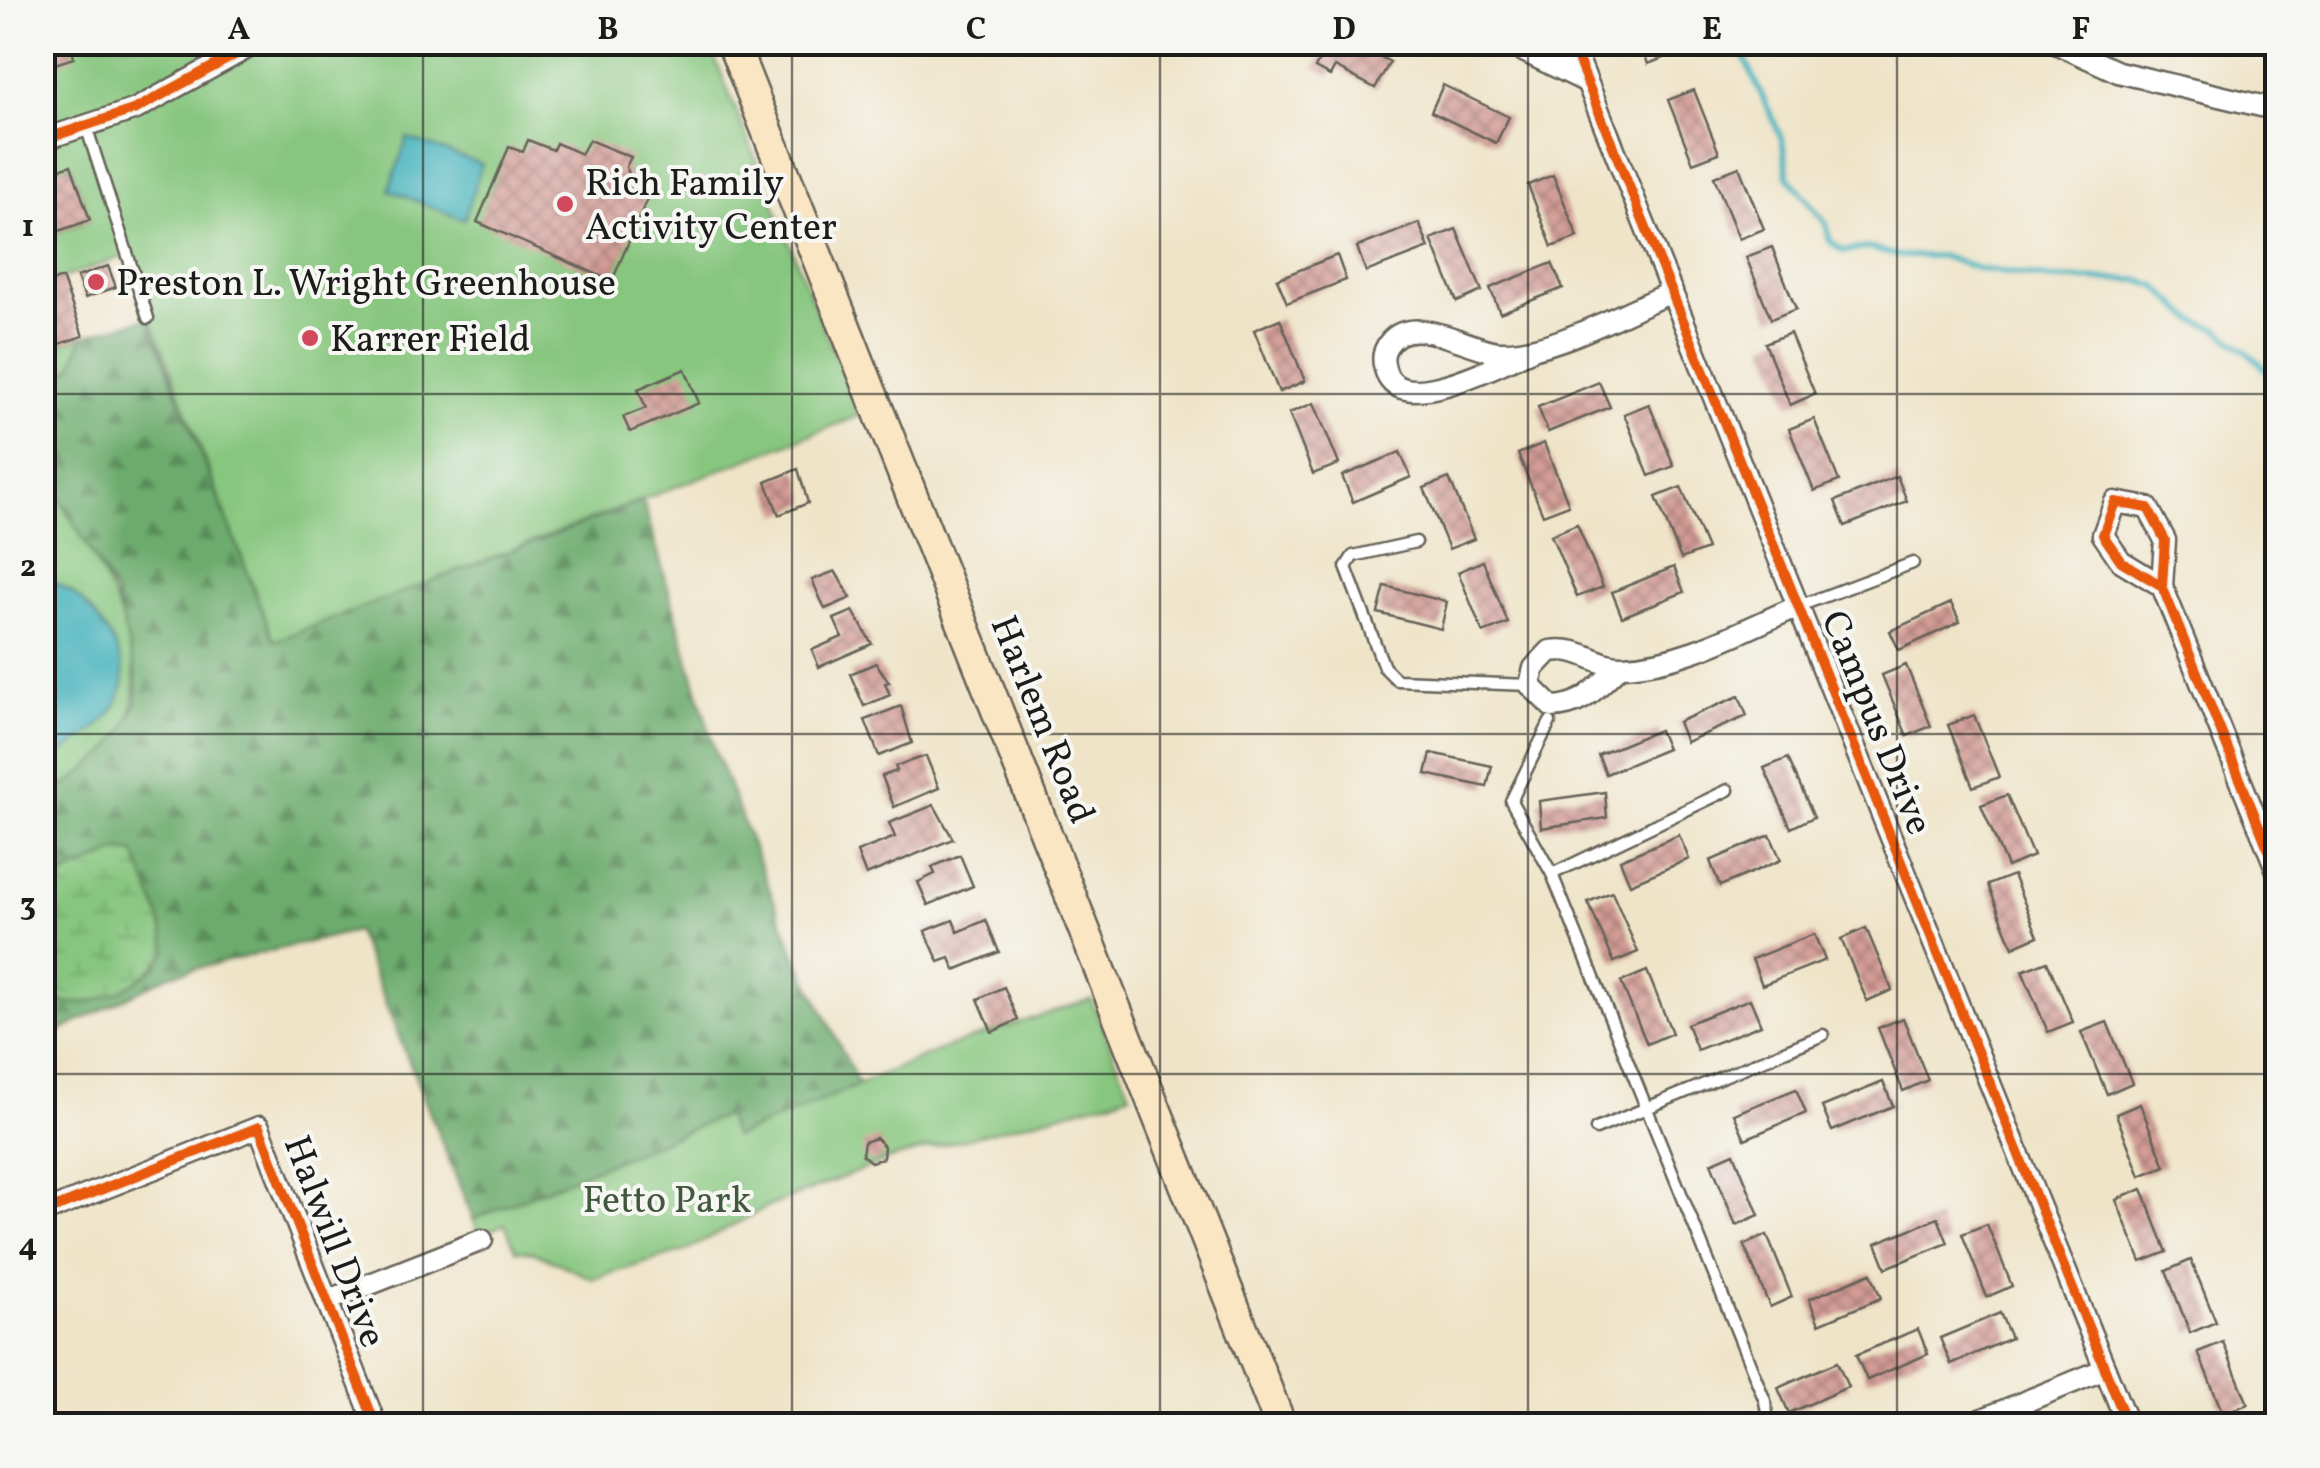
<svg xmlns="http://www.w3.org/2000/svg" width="2320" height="1468" font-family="Vollkorn,serif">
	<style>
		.green { fill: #86c67e; stroke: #51714d; stroke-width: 2.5 }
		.forest { fill: url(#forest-firs); stroke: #446444; stroke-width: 2.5 }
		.wetland { fill: url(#wetland-marsh); stroke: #51714d; stroke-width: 2.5 }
		.water { fill: #41b1bb; stroke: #2e666c; stroke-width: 2.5 }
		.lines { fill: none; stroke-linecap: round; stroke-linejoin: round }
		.stream { stroke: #41b1bb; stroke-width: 6 }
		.building { fill: url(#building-cross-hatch) }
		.service-casing { stroke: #666258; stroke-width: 15 }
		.minor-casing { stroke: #666258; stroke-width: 25 }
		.secondary-casing { stroke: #666258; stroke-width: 35 }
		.service { stroke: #fff; stroke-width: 10 }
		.minor { stroke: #fff; stroke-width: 20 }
		.secondary { stroke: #fbe6c4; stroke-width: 30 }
		.cycleway-casing { stroke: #f6f6f2; stroke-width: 16 }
		.cycleway { stroke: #e8590c; stroke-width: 10 }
		.grid { fill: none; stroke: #1c1c1c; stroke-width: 2.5; stroke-opacity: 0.55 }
		.poi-dot { fill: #d1495b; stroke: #f6f6f2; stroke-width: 4 }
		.labels { text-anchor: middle; stroke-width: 8; stroke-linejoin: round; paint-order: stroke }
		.poi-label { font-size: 38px; fill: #1c1c1c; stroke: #f6f6f2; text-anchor: start }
		.street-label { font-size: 38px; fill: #1c1c1c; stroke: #f6f6f2 }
		.park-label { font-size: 38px; fill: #41583e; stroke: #f6f6f2 }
		.neatline { fill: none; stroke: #1c1c1c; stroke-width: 4 }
		.grid-label { font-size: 32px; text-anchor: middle; font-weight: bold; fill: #1c1c1c }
	</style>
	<defs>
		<pattern id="forest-firs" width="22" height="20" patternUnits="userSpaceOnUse" patternTransform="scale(2.5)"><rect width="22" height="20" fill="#6cab6d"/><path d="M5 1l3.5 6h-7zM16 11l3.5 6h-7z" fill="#588a59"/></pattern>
		<pattern id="wetland-marsh" width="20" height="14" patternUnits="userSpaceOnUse" patternTransform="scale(2.5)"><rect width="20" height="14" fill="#86c67e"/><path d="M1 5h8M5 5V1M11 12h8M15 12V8" fill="none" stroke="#73aa6c"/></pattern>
		<pattern id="building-cross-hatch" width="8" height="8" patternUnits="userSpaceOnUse" patternTransform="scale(2.5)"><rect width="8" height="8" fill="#d39c95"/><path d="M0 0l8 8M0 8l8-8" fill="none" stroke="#aa7e79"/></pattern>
	</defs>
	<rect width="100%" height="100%" fill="#f6f6f2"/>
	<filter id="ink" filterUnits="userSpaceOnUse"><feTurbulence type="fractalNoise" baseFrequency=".01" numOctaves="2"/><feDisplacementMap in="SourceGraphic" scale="20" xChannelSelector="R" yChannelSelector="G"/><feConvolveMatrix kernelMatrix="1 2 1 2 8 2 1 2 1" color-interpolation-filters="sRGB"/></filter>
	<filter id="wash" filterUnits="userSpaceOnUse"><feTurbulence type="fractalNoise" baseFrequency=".0048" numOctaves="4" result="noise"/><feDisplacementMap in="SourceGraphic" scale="40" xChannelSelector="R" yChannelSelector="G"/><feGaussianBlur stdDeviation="2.25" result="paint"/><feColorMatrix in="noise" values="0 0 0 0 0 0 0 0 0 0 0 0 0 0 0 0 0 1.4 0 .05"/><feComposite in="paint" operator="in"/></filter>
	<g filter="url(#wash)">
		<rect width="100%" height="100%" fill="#efe4c8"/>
		<g class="green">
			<path d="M42,43H709L859,416L274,642L127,255L43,285V237L90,220L71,165L43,175Z"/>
			<path d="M83,336L73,366L43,388V350Z"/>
			<path d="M42,470C102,571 216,732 43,794Z"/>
			<path d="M1091,999L1130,1093L1118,1098L890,1159L767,1207L687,1250L593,1279L534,1252L516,1250L505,1224L479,1235L473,1219L725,1115L735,1137L944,1048Z"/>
		</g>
		<path class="forest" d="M148,318L274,641L643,501L715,751L795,954L859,1085L734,1137L725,1115L473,1219L356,931L172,974L43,1040L42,996C83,1016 127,990 159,964L119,851L42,885L43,794L67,785L106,753L125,728L137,701L135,671L115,593L43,470V388L73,366L83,336Z"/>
		<path class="wetland" d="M119,851L135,853L160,917L167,951C141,987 87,1017 43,996V885Z"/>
		<g class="water">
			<path d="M407,138L482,164L464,220L389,190Z"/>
			<path d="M43,579C72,586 90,607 106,631C153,700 97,730 43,765Z"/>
		</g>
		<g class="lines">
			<path class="stream" d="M1737,42L1782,139L1788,176L1826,224L1830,241L1843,251L1868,248L1899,256H1941L1979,269L2052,279L2138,280L2157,287L2195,321L2218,329L2258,361L2278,384"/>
		</g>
		<g id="blocks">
			<g class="building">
				<path d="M42,42H84V43L72,47L74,58L42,68Z"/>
				<path d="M1328,42H1353L1390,62L1375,88L1335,67L1330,76L1315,68Z"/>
				<path d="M1640,42H1681L1684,50L1648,64Z"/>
				<path d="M1443,85L1509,117L1496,143L1431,112Z"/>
				<path d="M1694,90L1719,153L1693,163L1668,100Z"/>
				<path d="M528,140L553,150L556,143L581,154L589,140L631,157L626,167L630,176L653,185L612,281L477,222L509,147L523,152Z"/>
				<path d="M71,165L90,220L42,237V175Z"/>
				<path d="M1739,167L1764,229L1739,239L1714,177Z"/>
				<path d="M1553,175L1578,237L1552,247L1528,185Z"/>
				<path d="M1419,223L1429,248L1366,272L1357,247Z"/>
				<path d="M1456,229L1482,291L1457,302L1431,239Z"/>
				<path d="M1772,247L1796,309L1771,319L1746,257Z"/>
				<path d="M1337,255L1346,280L1287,303L1277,279Z"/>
				<path d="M1552,263L1563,288L1500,313L1490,288Z"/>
				<path d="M108,266L116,287L85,298L77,277Z"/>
				<path d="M62,278L83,336L42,350V285Z"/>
				<path d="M1280,319L1305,381L1279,392L1254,330Z"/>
				<path d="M1790,333L1815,394L1790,405L1765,343Z"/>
				<path d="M685,369L699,403L630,432L623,417L646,408L638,389Z"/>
				<path d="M1599,382L1610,407L1548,432L1538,407Z"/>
				<path d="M1314,403L1339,464L1313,474L1289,413Z"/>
				<path d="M1649,404L1674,466L1649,476L1624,414Z"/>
				<path d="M1814,419L1839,481L1814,491L1789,429Z"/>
				<path d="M1544,443L1569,505L1543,515L1518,454Z"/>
				<path d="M1400,452L1411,477L1353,502L1342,476Z"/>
				<path d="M798,469L808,503L779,515L766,482Z"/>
				<path d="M1897,476L1907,501L1845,526L1835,501Z"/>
				<path d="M1449,478L1474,539L1449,549L1424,488Z"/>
				<path d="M1681,487L1707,549L1681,559L1656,497Z"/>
				<path d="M1577,524L1603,587L1577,597L1551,535Z"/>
				<path d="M1483,561L1508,623L1483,633L1458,572Z"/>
				<path d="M1674,567L1684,592L1622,617L1612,592Z"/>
				<path d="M835,571L851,598L825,609L812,580Z"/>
				<path d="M1385,586L1447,602L1441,629L1378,613Z"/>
				<path d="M1951,603L1960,622L1899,650L1890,631Z"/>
				<path d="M853,611L872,644L819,667L812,650L842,637L834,619Z"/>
				<path d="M876,663L889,682L885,683L890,695L864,706L850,674Z"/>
				<path d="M1906,665L1931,726L1907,736L1882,675Z"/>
				<path d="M1739,696L1747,716L1686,742L1678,722Z"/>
				<path d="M901,706L912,743L879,756L865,720Z"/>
				<path d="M1974,715L1999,777L1973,787L1948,725Z"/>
				<path d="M1659,730L1667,749L1606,774L1598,755Z"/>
				<path d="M1431,753L1492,766L1487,787L1426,774Z"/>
				<path d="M926,756L939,788L894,807L882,776L897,771L895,766Z"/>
				<path d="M1788,758L1814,817L1791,828L1764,768Z"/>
				<path d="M1605,792L1607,818L1541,828L1539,801Z"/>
				<path d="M2007,795L2033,856L2007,867L1981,805Z"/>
				<path d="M934,805L953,839L866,875L857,852L895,837L889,823Z"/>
				<path d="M1679,835L1689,859L1630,884L1620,860Z"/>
				<path d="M1770,835L1781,860L1720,886L1710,861Z"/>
				<path d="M960,855L973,886L928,905L918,882L935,874L932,867Z"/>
				<path d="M2013,875L2038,936L2013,947L1988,885Z"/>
				<path d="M1612,892L1638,952L1614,962L1588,902Z"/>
				<path d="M953,920L958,932L986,920L999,952L955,970L950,958L939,962L925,931Z"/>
				<path d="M1866,928L1892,990L1867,1001L1841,939Z"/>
				<path d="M1814,934L1825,960L1762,985L1752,959Z"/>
				<path d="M2047,961L2073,1022L2048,1032L2022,971Z"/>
				<path d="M1647,971L1672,1033L1647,1044L1621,982Z"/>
				<path d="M1004,987L1018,1020L992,1032L978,999Z"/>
				<path d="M1750,999L1761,1025L1697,1050L1687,1024Z"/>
				<path d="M1903,1018L1928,1080L1903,1091L1878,1028Z"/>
				<path d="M2107,1022L2132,1083L2107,1094L2081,1032Z"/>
				<path d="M1883,1082L1893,1106L1832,1131L1822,1107Z"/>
				<path d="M1796,1089L1806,1113L1745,1139L1734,1114Z"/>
				<path d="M2140,1104L2165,1166L2140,1176L2116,1114Z"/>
				<path d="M876,1138L884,1146L883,1158L871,1162L862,1155L864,1142Z"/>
				<path d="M1734,1153L1759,1215L1736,1225L1711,1163Z"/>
				<path d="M2142,1189L2167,1252L2141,1262L2116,1200Z"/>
				<path d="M1938,1218L1948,1243L1886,1268L1876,1243Z"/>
				<path d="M1987,1224L2012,1286L1987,1297L1962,1234Z"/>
				<path d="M1767,1235L1792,1297L1770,1307L1744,1245Z"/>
				<path d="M2191,1260L2216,1322L2190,1333L2166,1271Z"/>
				<path d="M1871,1273L1881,1298L1819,1324L1809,1299Z"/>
				<path d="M2000,1313L2011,1338L1951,1364L1940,1338Z"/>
				<path d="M1918,1329L1928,1354L1867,1380L1856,1355Z"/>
				<path d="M2223,1342L2248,1404L2223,1414L2198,1352Z"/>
				<path d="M1837,1362L1848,1387L1789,1413L1778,1388Z"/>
			</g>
		</g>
	</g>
	<g filter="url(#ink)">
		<use href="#blocks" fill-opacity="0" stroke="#666258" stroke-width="2.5"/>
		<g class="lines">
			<defs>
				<g id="service">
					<path d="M87,129L148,318"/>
					<path d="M1416,542L1353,556L1346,567L1384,667L1397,680L1530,685"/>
					<path d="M1799,606L1913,563"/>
					<path d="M1550,722L1511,801L1552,874L1765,1401L1769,1426"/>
					<path d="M1552,874L1728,790"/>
					<path d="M1596,1129L1823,1035"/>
				</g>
				<g id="minor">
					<path d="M1505,42L1587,82"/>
					<path d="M1571,42L2128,1426"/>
					<path d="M2053,42L2118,72L2278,110"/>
					<path d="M42,140L136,109L258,42"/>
					<path d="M1535,348C1506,361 1409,414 1388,377C1384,368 1381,357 1386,348C1407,307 1470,351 1500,352C1552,354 1623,312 1672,292"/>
					<path d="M2162,586L2121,561L2103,535L2115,502L2148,508L2165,540L2162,586L2278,873"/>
					<path d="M1619,667C1596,687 1585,706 1552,707L1530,685L1534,668L1550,651C1584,646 1596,667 1623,666C1684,664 1744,629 1799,606"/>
					<path d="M42,1213L259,1127L376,1426"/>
					<path d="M327,1301L482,1240"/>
					<path d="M1966,1426L2105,1369"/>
				</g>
				<path id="secondary" d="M732,42L1281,1426"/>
			</defs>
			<use href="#service" class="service-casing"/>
			<use href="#minor" class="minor-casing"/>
			<use href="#secondary" class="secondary-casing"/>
			<use href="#service" class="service"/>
			<use href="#minor" class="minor"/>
			<use href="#secondary" class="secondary"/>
			<defs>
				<g id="cycleway">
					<path d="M1571,42L2128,1426"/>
					<path d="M42,140L136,109L258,42"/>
					<path d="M2162,586L2121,561L2103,535L2115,502L2148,508L2165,540L2162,586L2278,873"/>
					<path d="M42,1213L259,1127L376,1426"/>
				</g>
			</defs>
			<use href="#cycleway" class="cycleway-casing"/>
			<use href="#cycleway" class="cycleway"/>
		</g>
	</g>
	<path class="grid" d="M423,42V1426M792,42V1426M1160,42V1426M1528,42V1426M1897,42V1426M42,394H2278M42,734H2278M42,1074H2278"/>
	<g class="poi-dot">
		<circle cx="565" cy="204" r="10"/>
		<circle cx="96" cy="282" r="10"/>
		<circle cx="310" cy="338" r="10"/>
	</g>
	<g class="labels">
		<g class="poi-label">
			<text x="585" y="195">Rich Family<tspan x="585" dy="44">Activity Center</tspan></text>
			<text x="116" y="295">Preston L. Wright Greenhouse</text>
			<text x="330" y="351">Karrer Field</text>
		</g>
		<g class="street-label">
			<text transform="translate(1044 719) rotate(68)" y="13">Harlem Road</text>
			<text transform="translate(1878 722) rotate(68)" y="13">Campus Drive</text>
			<text transform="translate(336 1241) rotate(69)" y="13">Halwill Drive</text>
		</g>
		<g class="park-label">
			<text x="667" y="1212">Fetto Park</text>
		</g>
	</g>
	<rect width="2320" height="1468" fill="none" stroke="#f6f6f2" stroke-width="110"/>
	<rect x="55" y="55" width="2210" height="1358" class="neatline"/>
	<g class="grid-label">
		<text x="239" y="39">A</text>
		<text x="608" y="39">B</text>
		<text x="976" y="39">C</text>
		<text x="1344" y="39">D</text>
		<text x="1712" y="39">E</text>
		<text x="2081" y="39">F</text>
		<text x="28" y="236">1</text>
		<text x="28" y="576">2</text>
		<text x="28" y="915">3</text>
		<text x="28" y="1255">4</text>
	</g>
</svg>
